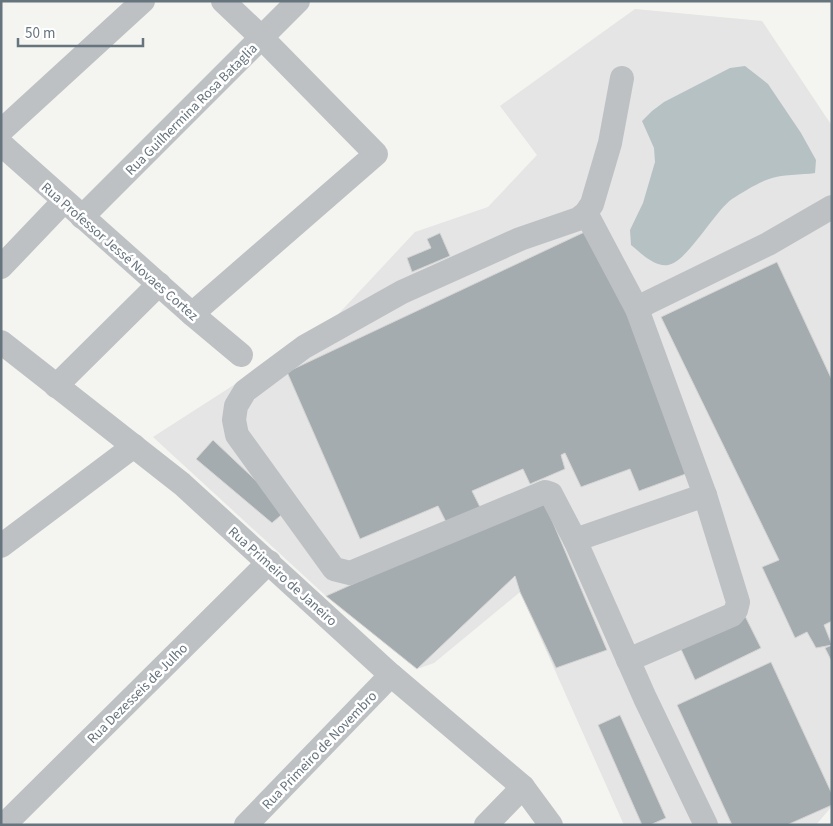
<svg xmlns="http://www.w3.org/2000/svg" width="833" height="826" font-family="'Source Sans 3',sans-serif">
	<style>
		.built { fill: #e4e5e4 }
		.water { fill: #b6c1c4 }
		.building { fill: #a4acb0; stroke: #d5d5d3 }
		.lines { fill: none; stroke-linecap: round; stroke-linejoin: round }
		.minor { stroke: #bdc1c4; stroke-width: 24 }
		.labels { text-anchor: middle; stroke-width: 5; stroke-linejoin: round; paint-order: stroke }
		.street-label { font-size: 14px; fill: #66747e; stroke: #fff }
	</style>
	<rect width="100%" height="100%" fill="#f4f4f0"/>
	<path class="built" d="M635,9L762,21L832,126V806L816,825H624L520,592L434,663L417,669L326,596L153,437L330,323L415,232L488,207L537,155L500,106Z"/>
	<path class="water" d="M745,66L768,84L801,133L816,160L815,173C802,175 781,174 769,179C757,183 743,192 732,199C714,212 687,262 668,265C654,267 641,253 631,245L630,230L643,203L655,162L654,148L642,121L652,111L664,102L730,68Z"/>
	<g class="building">
		<path d="M593,228L691,472L639,491L630,469L581,487L565,453L561,455L565,469L530,484L523,469L472,491L481,509L447,524L438,506L360,539L287,372Z"/>
		<path d="M440,233L450,256L412,272L407,258L431,248L427,239Z"/>
		<path d="M777,262L832,380V621L824,625L832,645L816,648L807,632L795,638L762,567L779,560L661,317Z"/>
		<path d="M213,440L287,510L272,523L196,459Z"/>
		<path d="M543,499L607,650L556,668L520,592L515,576L417,669L326,596Z"/>
		<path d="M745,616L761,648L695,680L680,647Z"/>
		<path d="M832,645V662L825,648Z"/>
		<path d="M771,662L832,794V805L787,825H732L677,705Z"/>
		<path d="M620,715L666,818L650,825H642L598,725Z"/>
	</g>
	<g class="lines">
		<g class="minor">
			<path d="M622,78L610,143L592,204L586,213L578,219L520,239L402,292L304,347L245,391L236,406L234,420L237,435L334,569L350,573L545,492L551,494L575,540L645,698L706,825"/>
			<path d="M1,131L143,1"/>
			<path d="M1,144L192,314L241,355"/>
			<path d="M586,213L637,309L649,302L768,244L832,207"/>
			<path d="M82,217L298,1"/>
			<path d="M1,267L64,201"/>
			<path d="M192,314L376,154L262,38L223,1"/>
			<path d="M1,342L182,484L391,675L523,787L551,825"/>
			<path d="M56,386L159,284"/>
			<path d="M575,540L705,495"/>
			<path d="M1,546L134,446"/>
			<path d="M628,660L732,615L736,610L738,602L705,495L637,309"/>
			<path d="M4,825L269,562"/>
			<path d="M246,825L391,675"/>
			<path d="M486,825L523,787"/>
		</g>
	</g>
	<g class="labels">
		<g class="street-label">
			<text transform="translate(191 109) rotate(-45)" y="5">Rua Guilhermina Rosa Bataglia</text>
			<text transform="translate(120 251) rotate(41)" y="5">Rua Professor Jessé Novaes Cortez</text>
			<text transform="translate(283 576) rotate(42)" y="5">Rua Primeiro de Janeiro</text>
			<text transform="translate(137 693) rotate(-45)" y="5">Rua Dezesseis de Julho</text>
			<text transform="translate(319 750) rotate(-46)" y="5">Rua Primeiro de Novembro</text>
		</g>
	</g>
	<rect width="833" height="826" fill="none" stroke="#66747e" stroke-width="5"/>
	<path d="M18 38v8h125v-8" fill="none" stroke="#66747e" stroke-width="2.5"/>
	<text x="25" y="38" font-size="15" fill="#66747e" stroke="#ffffff" stroke-width="4" paint-order="stroke">50 m</text>
</svg>
